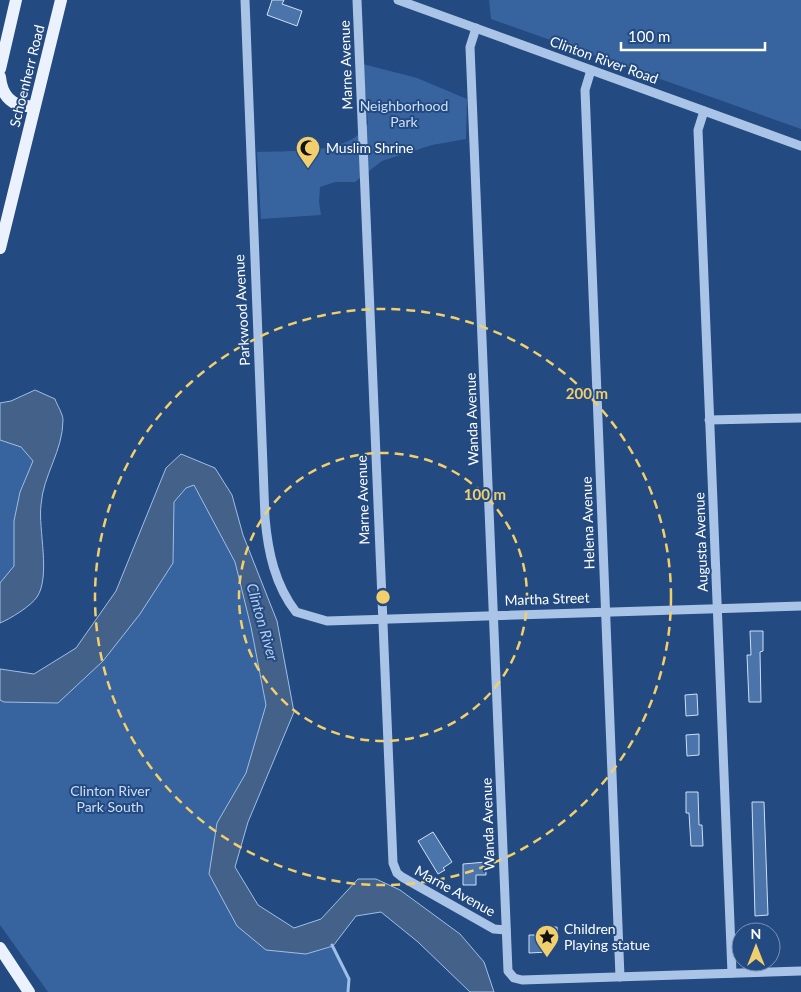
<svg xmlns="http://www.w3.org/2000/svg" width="801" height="992" font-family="Lato,sans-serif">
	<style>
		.green { fill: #37649f }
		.water { fill: #446189; stroke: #9ebfe8 }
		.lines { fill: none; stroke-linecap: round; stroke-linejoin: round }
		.stream { stroke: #9ebfe8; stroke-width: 3 }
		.building { fill: #4b74aa; stroke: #cedff6 }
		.minor { stroke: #aac4e7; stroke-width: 9 }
		.major { stroke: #ecf2fd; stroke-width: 12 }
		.ring { fill: none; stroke: #f2cf6d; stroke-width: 2.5; stroke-dasharray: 9 6 }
		.labels { text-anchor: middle; stroke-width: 4; stroke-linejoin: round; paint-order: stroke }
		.street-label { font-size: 14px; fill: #fff; stroke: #234a81 }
		.park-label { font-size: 14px; fill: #cedff6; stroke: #234a81 }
		.poi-label { font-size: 14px; fill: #fff; stroke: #234a81; text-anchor: start }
		.water-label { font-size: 15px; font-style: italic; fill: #b6cfef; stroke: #234a81 }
		.centre { fill: #f2cf6d; stroke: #234a81; stroke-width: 2.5 }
		.ring-label { font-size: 15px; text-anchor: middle; font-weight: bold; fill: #f2cf6d; stroke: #234a81; stroke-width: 4; stroke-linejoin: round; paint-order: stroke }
	</style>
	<rect width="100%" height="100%" fill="#234a81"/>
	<g class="green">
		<path d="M489,0H801V129L491,19Z"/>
		<path d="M363,64L417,78L467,99L466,139L432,145L382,161L355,182H335L320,187L319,202L321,215L261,219L257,152C285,151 330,153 354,138C359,135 363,128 368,124Z"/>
		<path d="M0,440L21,447L33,461L20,492L14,521V566L0,583Z"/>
		<path d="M194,484L235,562L251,627L266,705L246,773L217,823L209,875L306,954L333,946L349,979L348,992H48L0,925V700L4,702L58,703L173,563L174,502L186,488Z"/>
	</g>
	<g class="water">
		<path d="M35,390L55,399C57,405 63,414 63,420C63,451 43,475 41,505C38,529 51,576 37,597C31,606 10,619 0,623V583L14,566V521L20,492L33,461L21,447L0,440V403L11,401Z"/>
		<path d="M181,454L215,468L232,495L243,535L277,621L294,712L248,822L235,867L258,905L294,928L321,919L358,879H376L400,890L460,934L484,962L494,992H470L418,942L381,912L356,916L333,946L306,954L266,950L237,926L209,874L217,823L246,773L266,705L251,627L235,562L194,485L186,488L174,502L173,563L140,614L103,661L58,703L4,702L0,700V669L34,674L76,648L116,591L166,468Z"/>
	</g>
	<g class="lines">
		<path class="stream" d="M332,945L349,979L348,992"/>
	</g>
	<g class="building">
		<path d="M272,0H284L282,4L302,11L297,26L267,15Z"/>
		<path d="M750,631H763V651L760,652L761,702H749L747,655H751Z"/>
		<path d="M697,694L698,715L686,716L685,695Z"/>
		<path d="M699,734V755L687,756L686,735Z"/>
		<path d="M686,792H698L699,825H702L703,846H691L689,813H686Z"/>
		<path d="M752,802H764L768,915L755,916Z"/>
		<path d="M433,832L452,862L443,868L445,870L438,874L418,841Z"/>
		<path d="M486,862V875H476V885H463V864Z"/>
		<path d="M557,927L558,940L547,941L548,952L529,953V935H541V928Z"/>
	</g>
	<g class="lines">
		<g class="minor">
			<path d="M245,0L265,518C268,552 275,585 296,612L327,621L801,606"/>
			<path d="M357,0L393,863L397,873L402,877L494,929L506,930"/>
			<path d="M398,0L801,146"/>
			<path d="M476,28L470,47L508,971L514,978L522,980L801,971"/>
			<path d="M591,70L585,90L620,977"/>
			<path d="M704,111L698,130L732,973"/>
			<path d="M709,420L801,418"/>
		</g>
		<g class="major">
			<path d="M0,69L16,0"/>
			<path d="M0,77C2,97 13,108 34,106"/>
			<path d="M0,248L61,0"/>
			<path d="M0,948L29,992"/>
		</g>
	</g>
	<g class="ring">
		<circle cx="383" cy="597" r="144"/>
		<circle cx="383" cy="597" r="288"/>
	</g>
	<defs>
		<symbol id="mosque-pin" viewBox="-11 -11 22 30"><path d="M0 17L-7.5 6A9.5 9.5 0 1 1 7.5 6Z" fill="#f2cf6d" stroke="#234a81"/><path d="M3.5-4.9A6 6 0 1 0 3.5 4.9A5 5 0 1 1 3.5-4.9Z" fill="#111"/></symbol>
		<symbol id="sight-pin" viewBox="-11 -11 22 30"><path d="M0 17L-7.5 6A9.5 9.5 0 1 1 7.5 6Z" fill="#f2cf6d" stroke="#234a81"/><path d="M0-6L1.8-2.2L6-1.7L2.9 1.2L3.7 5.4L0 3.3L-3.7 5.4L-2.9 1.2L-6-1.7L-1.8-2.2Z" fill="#111"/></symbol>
	</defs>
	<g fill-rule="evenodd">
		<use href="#mosque-pin" x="294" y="134" width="28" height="38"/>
		<use href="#sight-pin" x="533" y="923" width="28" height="38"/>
	</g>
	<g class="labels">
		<g class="street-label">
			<text transform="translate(604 60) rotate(20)" y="5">Clinton River Road</text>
			<text transform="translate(346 65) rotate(-92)" y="5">Marne Avenue</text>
			<text transform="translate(27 76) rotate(-76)" y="5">Schoenherr Road</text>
			<text transform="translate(242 310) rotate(-93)" y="5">Parkwood Avenue</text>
			<text transform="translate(472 419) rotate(-92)" y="5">Wanda Avenue</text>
			<text transform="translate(363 500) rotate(-92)" y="5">Marne Avenue</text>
			<text transform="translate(588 523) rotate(-92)" y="5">Helena Avenue</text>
			<text transform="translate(701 542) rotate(-92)" y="5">Augusta Avenue</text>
			<text transform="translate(547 599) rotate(-2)" y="5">Martha Street</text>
			<text transform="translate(488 824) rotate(-92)" y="5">Wanda Avenue</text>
			<text transform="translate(455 891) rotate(29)" y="5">Marne Avenue</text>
		</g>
		<g class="park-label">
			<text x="404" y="111">Neighborhood<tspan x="404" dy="16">Park</tspan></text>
			<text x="110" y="796">Clinton River<tspan x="110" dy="16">Park South</tspan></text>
		</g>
		<g class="poi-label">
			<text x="326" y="153">Muslim Shrine</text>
			<text x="564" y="934">Children<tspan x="564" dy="16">Playing statue</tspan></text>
		</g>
		<g class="water-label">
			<text transform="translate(262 622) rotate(74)" y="5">Clinton River</text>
		</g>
	</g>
	<circle cx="383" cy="597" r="8" class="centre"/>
	<g class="ring-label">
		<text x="587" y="399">200 m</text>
		<text x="485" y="500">100 m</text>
	</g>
	<g transform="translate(756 947)"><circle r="24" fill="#234a81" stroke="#7b92b3"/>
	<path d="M0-4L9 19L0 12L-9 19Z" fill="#f2cf6d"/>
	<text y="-8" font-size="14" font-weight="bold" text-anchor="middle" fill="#ffffff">N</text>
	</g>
	<path d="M621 42v8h144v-8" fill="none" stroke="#ffffff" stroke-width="2.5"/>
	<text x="628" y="42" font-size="15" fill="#ffffff" stroke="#234a81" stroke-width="4" paint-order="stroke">100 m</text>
</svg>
